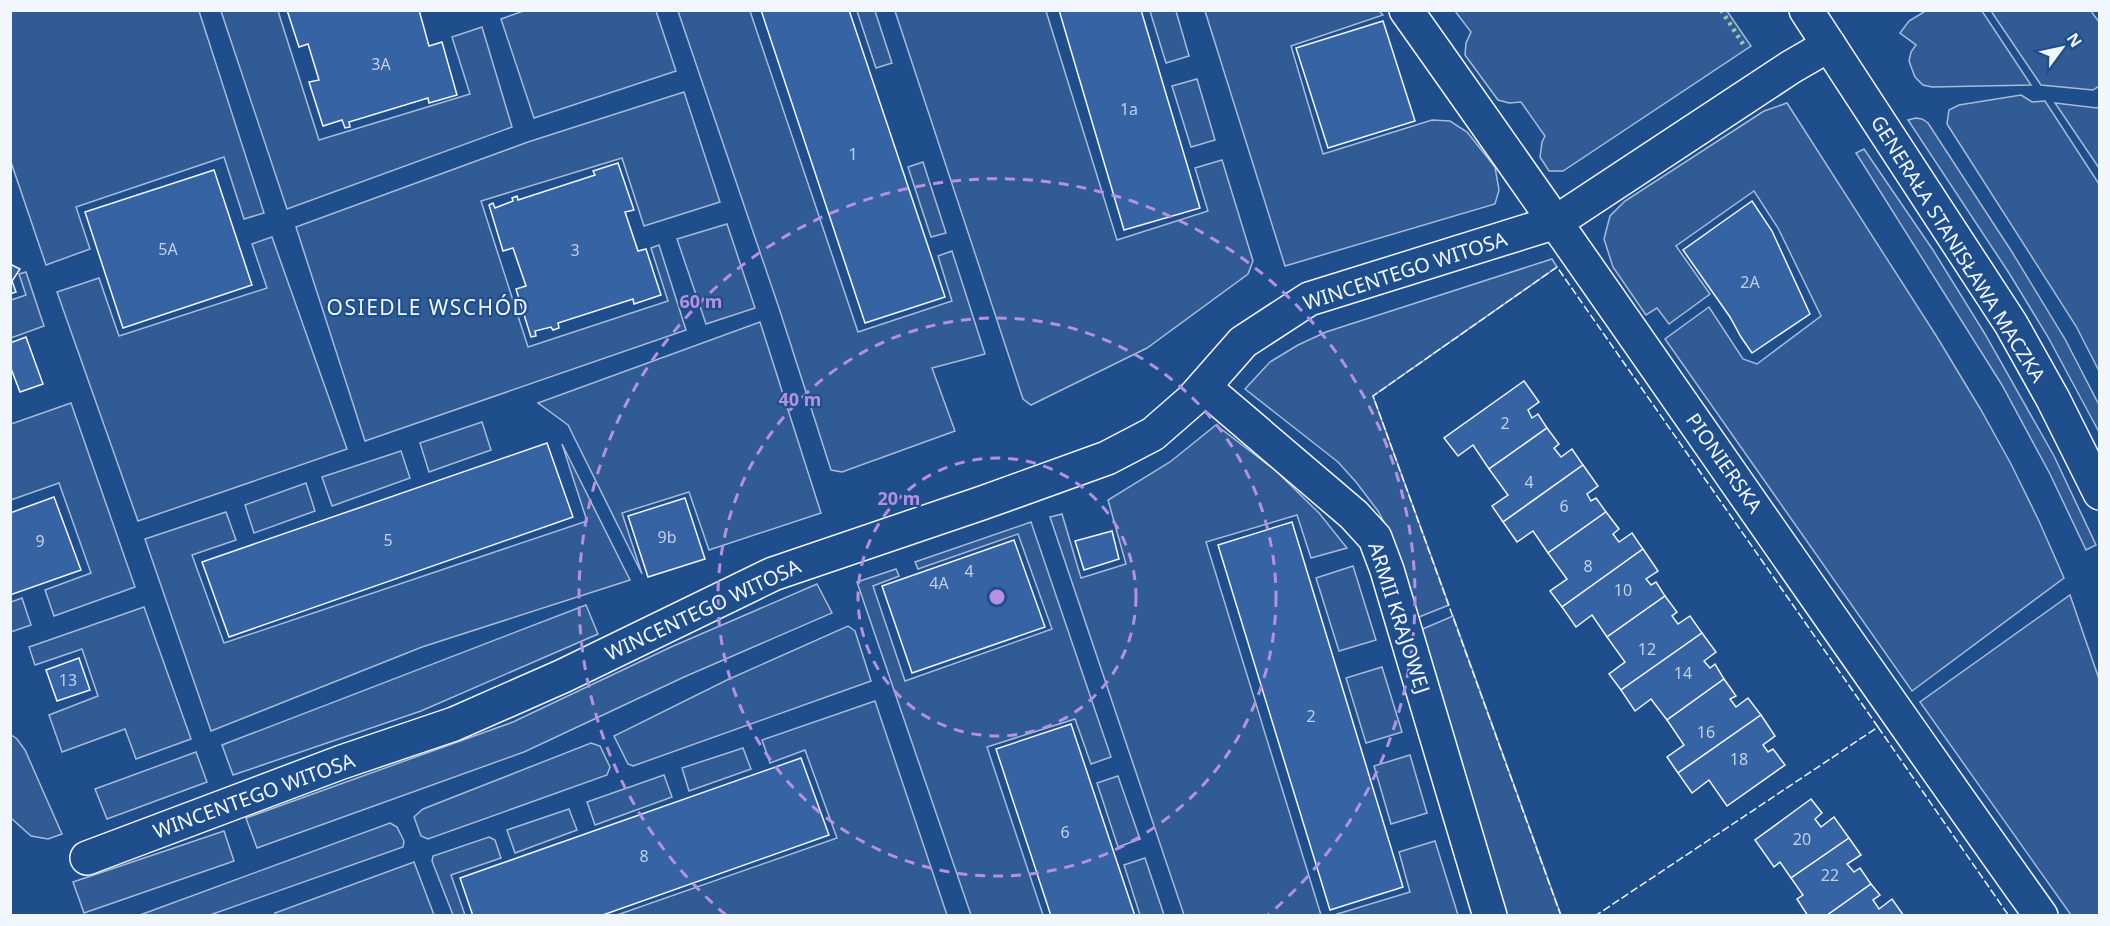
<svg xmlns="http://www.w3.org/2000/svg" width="2110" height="926" font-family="'Noto Sans',sans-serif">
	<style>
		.built { fill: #305b95; stroke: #a8bbd7; stroke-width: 1.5 }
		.building { fill: #3563a3; stroke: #f2f6ff; stroke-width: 1.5 }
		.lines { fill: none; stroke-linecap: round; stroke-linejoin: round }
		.street-casing { stroke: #f2f6ff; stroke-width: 36 }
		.secondary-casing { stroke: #f2f6ff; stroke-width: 36 }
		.street { stroke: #1f4e8c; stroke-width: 33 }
		.secondary { stroke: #1f4e8c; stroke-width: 33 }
		.hedge { stroke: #97c8a6; stroke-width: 4.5; stroke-dasharray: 3 4.5; stroke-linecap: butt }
		.fence { stroke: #f2f6ff; stroke-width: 1.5; stroke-dasharray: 8 3; stroke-linecap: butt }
		.ring { fill: none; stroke: #b691df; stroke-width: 3; stroke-dasharray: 10 8 }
		.labels { text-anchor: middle; stroke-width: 4.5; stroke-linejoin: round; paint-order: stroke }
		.number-label { font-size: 16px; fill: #c3d1e8 }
		.street-label { font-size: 20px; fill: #f2f6ff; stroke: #1f4e8c }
		.neighbourhood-label { font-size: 21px; letter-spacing: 1.5px; fill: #f2f6ff; stroke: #1f4e8c }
		.centre { fill: #b691df; stroke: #1f4e8c; stroke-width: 3 }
		.ring-label { font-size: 18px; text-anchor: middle; font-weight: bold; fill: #b691df; stroke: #1f4e8c; stroke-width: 4.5; stroke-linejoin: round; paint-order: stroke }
	</style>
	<rect width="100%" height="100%" fill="#1f4e8c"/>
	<g class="built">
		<path d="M526,10L656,11L676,71L534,118L501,19Z"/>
		<path d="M1927,10L1982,11L2031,85L1932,87L1923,85L1915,77L1909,61L1911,52L1916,45L1900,33L1909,21Z"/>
		<path d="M10,11H199L264,213L244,219L224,157L76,207L90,249L46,265L11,162Z"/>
		<path d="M221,11H278L319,140L470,94L452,37L482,27L512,127L287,209Z"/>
		<path d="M678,11H750L858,332L952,301L938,256L952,251L985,354L932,368L955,431L842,472L831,470L779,308Z"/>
		<path d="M857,11H875L892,63L876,68Z"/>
		<path d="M895,11H1046L1117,240L1208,211L1195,168L1222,160L1253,261L1248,274L1147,348L1031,405L1023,399Z"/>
		<path d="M1150,11H1176L1189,56L1166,63Z"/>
		<path d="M1205,11H1379L1383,15L1291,46L1323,154L1432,120L1450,121L1467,132L1495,167L1499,190L1495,204L1285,266Z"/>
		<path d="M1455,11H1727L1751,46L1563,171H1549L1540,157L1542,142L1545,136L1521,102L1509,103L1498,100L1465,55L1466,43L1471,32Z"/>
		<path d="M1991,11H2091L2099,22V86L2093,90L2041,85Z"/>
		<path d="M1197,79L1215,140L1191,147L1172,86Z"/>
		<path d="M684,92L720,202L644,226L622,158L481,201L528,347L668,301L651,248L659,245L686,330L365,441L296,227L528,142Z"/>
		<path d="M2021,95L2032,102L2045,101L2099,184V371L2076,326L1947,124L1949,110L1959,105Z"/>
		<path d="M1787,103L1937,337L1981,410L2011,464L2039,521L2064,578L1912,691L1665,339L1709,307L1743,359L1757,364L1821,316L1778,228L1754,191L1676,246L1710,294L1669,324L1657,308L1646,315L1613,267L1604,239L1610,216L1625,201L1764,111Z"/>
		<path d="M2055,103L2097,108L2099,106V168Z"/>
		<path d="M1916,118L1922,119L1928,123L2012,252L2065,339L2099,405V432L2048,337L2009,273L1908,120Z"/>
		<path d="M1864,149L1933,250L1985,334L2054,456L2096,545L2086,550L2050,474L2002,385L1856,153Z"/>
		<path d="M923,162L946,233L931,237L908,167Z"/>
		<path d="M727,224L755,308L706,324L677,239Z"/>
		<path d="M272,237L347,449L138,521L57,292L99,278L119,336L267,288L252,244Z"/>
		<path d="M1552,259L1557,267L1373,396L1449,605L1414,619L1394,541L1378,511L1356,482L1338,462L1245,389L1270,362L1298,345L1326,332Z"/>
		<path d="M26,272L44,326L11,338V300L26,295L19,274Z"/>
		<path d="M760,322L821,513L709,550L689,492L622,513L642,574L568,425L538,403Z"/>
		<path d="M71,403L135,587L54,616L45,590L91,573L59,483L11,500V424Z"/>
		<path d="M482,422L491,450L429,472L420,443Z"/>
		<path d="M1216,425L1275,470L1319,513L1347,548L1311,558L1297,515L1206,542L1321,915H1184L1050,517L1062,514L1081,578L1126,564L1108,500L1170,462Z"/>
		<path d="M562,444L630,580L422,647L211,731L145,539L226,512L236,540L192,555L224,643L587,521Z"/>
		<path d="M401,451L410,478L332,506L322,477Z"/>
		<path d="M306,483L315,511L254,533L245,505Z"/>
		<path d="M1031,522L1111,757L1091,764L1075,719L987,747L1043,915H971L857,582L896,569L899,576L873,586L905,681L1052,629L1018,534L918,569L915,562Z"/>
		<path d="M1353,566L1376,640L1339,651L1316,578Z"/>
		<path d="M817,584L832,613L684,677L524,752L257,848L246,818L513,722L671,647Z"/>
		<path d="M2070,595L2099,679V915H2071L1920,702Z"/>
		<path d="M22,598L31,625L11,632V602Z"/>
		<path d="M586,605L598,634L421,711L233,775L222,745Z"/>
		<path d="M144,607L191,739L136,759L125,729L62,752L49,715L98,696L82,649L35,665L29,647Z"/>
		<path d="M1453,616L1561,915H1505L1418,631Z"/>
		<path d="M848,626L855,631L871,681L633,766L628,764L614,736L727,680Z"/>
		<path d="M1382,667L1402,732L1366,743L1346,678Z"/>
		<path d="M875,701L947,915H617L837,838L805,750L770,763L762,740Z"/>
		<path d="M10,734L17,739L25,750L62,834L48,839L31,836L11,818Z"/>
		<path d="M591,743L600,746L610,767L607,775L428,839L421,836L414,817L423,809Z"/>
		<path d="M743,748L751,769L689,791L682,768Z"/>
		<path d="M196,752L207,782L107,819L95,789Z"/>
		<path d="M1410,755L1427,813L1391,824L1374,766Z"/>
		<path d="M664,775L672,797L595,825L587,802Z"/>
		<path d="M1118,776L1140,839L1118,847L1097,783Z"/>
		<path d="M569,809L577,830L515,853L507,830Z"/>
		<path d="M390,823L397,827L404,841L403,847L210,915H140Z"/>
		<path d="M224,831L234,861L84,913L73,882Z"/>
		<path d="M489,837L495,840L501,858L451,875L465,915H453L432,861L433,856Z"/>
		<path d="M1435,841L1458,915H1334L1410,892L1399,852Z"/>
		<path d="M1145,858L1164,915H1140L1124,865Z"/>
		<path d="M414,862L434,915H275V913Z"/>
	</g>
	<g class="building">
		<path d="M287,10H419L429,46L442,42L457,95L429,103L428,98L349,122L350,127L345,128L342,120L323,126L309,82L319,80L308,44L299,47Z"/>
		<path d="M761,10H849L945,297L865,323Z"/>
		<path d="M1059,10H1141L1200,208L1124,230Z"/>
		<path d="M1383,21L1415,121L1328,148L1296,48Z"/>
		<path d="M618,163L634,210L625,212L638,251L646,249L661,295L634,304L633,299L558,323L559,328L553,330L551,327L535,331L536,336L531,337L516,289L526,286L513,248L503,251L489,205L493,203L495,208L513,201L512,198L517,196L518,200L595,175L593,171Z"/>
		<path d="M214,170L252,285L123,328L85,212Z"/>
		<path d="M1752,201L1772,231L1810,314L1752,353L1741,337L1730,317L1683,250Z"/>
		<path d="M10,264L20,269L12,281L16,292L10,294Z"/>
		<path d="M26,337L43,384L20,392L10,366V343Z"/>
		<path d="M1524,381L1539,402L1528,410L1532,418L1538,414L1547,428L1489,469L1473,445L1458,456L1444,438Z"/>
		<path d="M1547,428L1559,444L1554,448L1561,457L1572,449L1583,465L1503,522L1492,506L1508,495L1489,469Z"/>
		<path d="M547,443L573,517L229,637L202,562Z"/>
		<path d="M1583,465L1598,486L1587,494L1591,501L1596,498L1606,512L1548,553L1533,531L1517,542L1503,522Z"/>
		<path d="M54,497L81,570L10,595V513Z"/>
		<path d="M685,498L705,559L648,577L628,516Z"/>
		<path d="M1606,512L1619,529L1613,534L1619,542L1632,533L1643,549L1562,607L1550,591L1567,579L1548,553Z"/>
		<path d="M1292,522L1403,887L1330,910L1218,545Z"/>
		<path d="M1112,531L1119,559L1084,570L1075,541Z"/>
		<path d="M1014,540L1045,627L912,673L882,586Z"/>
		<path d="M1643,549L1658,571L1646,579L1651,585L1656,582L1665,596L1607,637L1592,615L1576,627L1562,607Z"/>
		<path d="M1665,596L1677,612L1672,616L1678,624L1690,616L1702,633L1621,690L1609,674L1625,662L1607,637Z"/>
		<path d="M1702,633L1716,652L1704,661L1710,668L1715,664L1724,679L1667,720L1651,699L1635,711L1621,690Z"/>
		<path d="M79,658L90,690L57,701L46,670Z"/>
		<path d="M1724,679L1736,696L1730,699L1736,707L1748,698L1761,715L1678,773L1667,757L1684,745L1667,720Z"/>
		<path d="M1761,715L1775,736L1763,745L1768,752L1773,749L1785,765L1727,806L1709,780L1692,793L1678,773Z"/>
		<path d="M1071,724L1135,916H1051L996,749Z"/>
		<path d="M801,758L829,835L600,916H473L460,878Z"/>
		<path d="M1811,799L1822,813L1815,819L1821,827L1834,817L1849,838L1791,878L1780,862L1774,867L1755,840Z"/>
		<path d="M1849,838L1861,855L1847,864L1854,872L1860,868L1871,884L1826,916H1808L1797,899L1803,895L1791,878Z"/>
		<path d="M1871,884L1880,895L1873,900L1879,909L1892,899L1904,916H1826Z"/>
	</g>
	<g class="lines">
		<defs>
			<g id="street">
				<path d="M1406,10C1620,311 1827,616 2041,916"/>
				<path d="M1204,387L1354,515L1375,538L1387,570L1490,916"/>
				<path d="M87,858L342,762L454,724L563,676L773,574L982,503L1107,458L1153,434L1192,400L1243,342L1309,299L1556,222L1791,67L1829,45"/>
			</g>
			<path id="secondary" d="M1806,10L2011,324L2053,399L2100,493"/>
		</defs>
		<use href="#street" class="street-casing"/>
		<use href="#secondary" class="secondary-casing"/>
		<use href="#street" class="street"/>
		<use href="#secondary" class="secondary"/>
		<path class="hedge" d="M1721,10L1743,44"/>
		<g class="fence">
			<path d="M1878,727L2009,916"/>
			<path d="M1561,916L1373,396L1557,267L1878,727L1595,916"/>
		</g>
	</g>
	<g class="ring">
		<circle cx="997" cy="597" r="139"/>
		<circle cx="997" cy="597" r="279"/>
		<path d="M726 915A418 418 0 1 1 1268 915"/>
	</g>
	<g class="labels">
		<g class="number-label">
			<text x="381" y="70">3A</text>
			<text x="1129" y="115">1a</text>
			<text x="853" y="160">1</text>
			<text x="168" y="255">5A</text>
			<text x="575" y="256">3</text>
			<text x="1750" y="288">2A</text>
			<text x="1505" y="429">2</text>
			<text x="1529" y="488">4</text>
			<text x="1564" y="512">6</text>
			<text x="667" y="543">9b</text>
			<text x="388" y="546">5</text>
			<text x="40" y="547">9</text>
			<text x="1588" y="572">8</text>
			<text x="969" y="577">4</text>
			<text x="939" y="589">4A</text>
			<text x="1623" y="596">10</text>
			<text x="1647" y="655">12</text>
			<text x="1683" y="679">14</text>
			<text x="68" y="686">13</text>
			<text x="1311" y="722">2</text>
			<text x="1706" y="738">16</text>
			<text x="1739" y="765">18</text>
			<text x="1065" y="838">6</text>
			<text x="1802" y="845">20</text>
			<text x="644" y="862">8</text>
			<text x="1830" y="881">22</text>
		</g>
		<g class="street-label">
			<text transform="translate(1958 249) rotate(58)" y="7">GENERAŁA STANISŁAWA MACZKA</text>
			<text transform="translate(1405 271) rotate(-18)" y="7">WINCENTEGO WITOSA</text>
			<text transform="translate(1724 463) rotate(55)" y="7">PIONIERSKA</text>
			<text transform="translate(703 610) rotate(-25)" y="7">WINCENTEGO WITOSA</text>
			<text transform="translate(1399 618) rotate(72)" y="7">ARMII KRAJOWEJ</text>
			<text transform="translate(254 796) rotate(-20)" y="7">WINCENTEGO WITOSA</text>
		</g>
		<g class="neighbourhood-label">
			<text x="428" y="315">OSIEDLE WSCHÓD</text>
		</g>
	</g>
	<circle cx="997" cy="597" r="9" class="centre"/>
	<g class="ring-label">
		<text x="701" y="308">60 m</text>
		<text x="800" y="406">40 m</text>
		<text x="899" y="505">20 m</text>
	</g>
	<rect width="2110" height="926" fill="none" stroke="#f2f6ff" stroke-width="24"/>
	<g transform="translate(2062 48) rotate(57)" stroke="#1f4e8c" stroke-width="4.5" paint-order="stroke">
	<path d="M0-4.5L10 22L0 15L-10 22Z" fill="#f2f6ff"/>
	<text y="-9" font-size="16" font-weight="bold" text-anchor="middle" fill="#f2f6ff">N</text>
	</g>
</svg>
